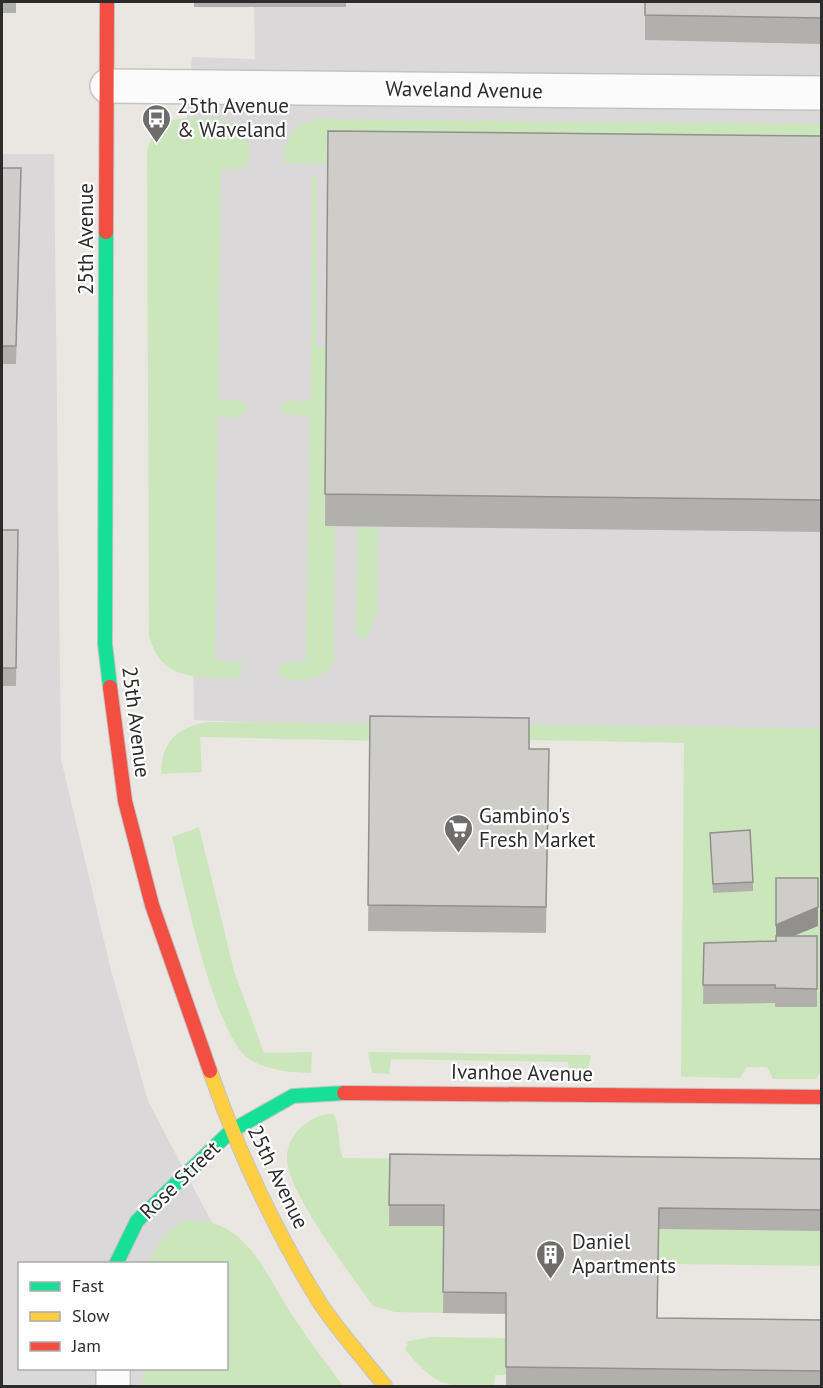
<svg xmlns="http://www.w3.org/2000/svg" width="823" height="1388" font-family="'PT Sans',sans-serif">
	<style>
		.industrial { fill: #dad8d9; fill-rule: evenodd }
		.green { fill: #cbe6ba }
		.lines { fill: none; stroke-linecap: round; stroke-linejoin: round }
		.street-casing { stroke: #c4c3c3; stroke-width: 36 }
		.fast-casing { stroke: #c4c3c3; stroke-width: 16 }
		.slow-casing { stroke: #c4c3c3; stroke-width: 16 }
		.jam-casing { stroke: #c4c3c3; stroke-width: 16 }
		.street { stroke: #fcfbfb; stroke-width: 33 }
		.fast { stroke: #16e098; stroke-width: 14 }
		.slow { stroke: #ffcf43; stroke-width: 14 }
		.jam { stroke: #f24e42; stroke-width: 14 }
		.wall { fill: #b2b0ad }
		.shaded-wall { fill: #91908d }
		.building { fill: #cfcdc9; stroke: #91908d; stroke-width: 1.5 }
		.labels { text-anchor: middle; stroke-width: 4.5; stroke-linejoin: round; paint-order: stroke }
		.street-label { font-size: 21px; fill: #2c2c2c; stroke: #fff }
		.poi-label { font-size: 21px; fill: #2c2c2c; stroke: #fff; text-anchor: start }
	</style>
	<rect width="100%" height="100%" fill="#eae7e2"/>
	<g class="industrial">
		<path d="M254,2H821V745L684,742L194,720L186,124L192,57L255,59Z"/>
		<path d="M2,154H54L61,759L111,970L148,1101L241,1278L312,1386H2ZM20,1264H226V1368H20Z"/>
	</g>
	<g class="green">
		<path d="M209,118C236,120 257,138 246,167L221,170L218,400H240L247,407L241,417H217L215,660L241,663L242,675C234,680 223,678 214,678C180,676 159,672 149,636L147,153C154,116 177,118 209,118Z"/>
		<path d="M319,119L821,124V168L284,163C285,134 291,126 319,119Z"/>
		<path d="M312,176L317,177L316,347H326L325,526H335L334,661C325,681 298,685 279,675V664L306,661L310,417L281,413L280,408L287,401H311Z"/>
		<path d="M357,527H378L377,611L368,636L362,639L356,634Z"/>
		<path d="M209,722L821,728V1071L816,1079H773L767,1067H747L740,1078L681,1077L684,743L530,740L529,744L200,737L202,772L161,774C161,742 178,726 209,722Z"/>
		<path d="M199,827L234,971L264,1053L312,1052L311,1073C290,1072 268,1071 249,1059C214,1035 183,882 172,837Z"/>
		<path d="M368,1052L591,1055L587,1076H570L568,1062L391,1059L389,1074L372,1073Z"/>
		<path d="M326,1114H333C341,1126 337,1145 343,1158L821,1162V1266L444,1261L443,1313L395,1312L373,1306C353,1277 283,1188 287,1155C290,1132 306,1120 326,1114Z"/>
		<path d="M186,1220C205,1220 221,1223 237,1236C261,1256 275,1289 292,1315C308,1339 326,1363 343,1386H142L143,1369L226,1368V1264L150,1263C157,1243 165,1230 186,1220Z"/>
		<path d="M432,1337L506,1338V1375H495L494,1386C441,1386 439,1388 405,1350L408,1341Z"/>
	</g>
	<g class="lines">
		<defs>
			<g id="street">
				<path d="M107,86L822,93"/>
				<path d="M113,1386V1368"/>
			</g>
			<g id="fast">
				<path d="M106,232L105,644L110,687"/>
				<path d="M116,1264L137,1221L231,1131L293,1096L344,1093"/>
			</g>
			<path id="slow" d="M210,1071C238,1151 275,1231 320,1303C339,1332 364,1359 385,1386"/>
			<g id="jam">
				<path d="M106,232L107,2"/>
				<path d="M110,687L125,801L152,905L210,1071"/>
				<path d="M344,1093L822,1097"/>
			</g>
		</defs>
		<use href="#street" class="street-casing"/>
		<use href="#fast" class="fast-casing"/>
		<use href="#slow" class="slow-casing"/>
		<use href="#jam" class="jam-casing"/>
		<use href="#street" class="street"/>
		<use href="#fast" class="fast"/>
		<use href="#slow" class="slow"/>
		<use href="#jam" class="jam"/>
	</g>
	<g class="wall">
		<path d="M2,2H16V13H2V81Z"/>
		<rect x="194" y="2" width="152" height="5"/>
		<path d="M645,2H822V44L645,40Z"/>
		<path d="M328,131L822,136V532L325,526Z"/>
		<path d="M2,168L21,186L16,364H2Z"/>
		<path d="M2,530H18L16,686H2Z"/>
		<path d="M370,716L529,749H549L546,933L368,931Z"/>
		<path d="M710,833L753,882V891L713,893Z"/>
		<path d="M776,878H818V926L793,936H817V1007H775V1003L703,1004L704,943L776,941Z"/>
		<path d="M390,1154L822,1159V1231L659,1229L657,1318L822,1320V1386H506V1314L443,1313L444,1226H389Z"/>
	</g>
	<path class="shaded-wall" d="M818,907V926L776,943V925Z"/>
	<g class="building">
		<path d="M645,2H822V18L645,15Z"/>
		<path d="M328,131L822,136V500L325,494Z"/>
		<path d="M2,168H21L16,346H2Z"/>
		<path d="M2,530H18L16,668H2Z"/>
		<path d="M370,716L529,718V749H549L546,907L368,905Z"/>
		<path d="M750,830L753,882L713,884L710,833Z"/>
		<path d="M776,878H818V907L776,925Z"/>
		<path d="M776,936H817V989L775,988V985H703L704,943L776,941Z"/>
		<path d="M390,1154L822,1159V1210L659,1208L657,1318L822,1320V1371L506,1367V1293L443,1292L444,1205H389Z"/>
	</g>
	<defs>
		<symbol id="bus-pin" viewBox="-11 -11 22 30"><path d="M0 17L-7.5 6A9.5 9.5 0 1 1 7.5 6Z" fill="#6e6d6c" stroke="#fff"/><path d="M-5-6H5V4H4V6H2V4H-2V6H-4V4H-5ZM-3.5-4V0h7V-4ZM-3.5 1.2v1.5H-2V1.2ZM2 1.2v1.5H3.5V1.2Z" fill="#fff"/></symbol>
		<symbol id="supermarket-pin" viewBox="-11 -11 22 30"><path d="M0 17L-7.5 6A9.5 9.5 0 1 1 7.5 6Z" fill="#6e6d6c" stroke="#fff"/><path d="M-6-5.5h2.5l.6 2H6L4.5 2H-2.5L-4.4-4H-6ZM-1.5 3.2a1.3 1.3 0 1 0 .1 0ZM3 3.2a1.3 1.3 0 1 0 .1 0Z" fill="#fff"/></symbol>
		<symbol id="building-pin" viewBox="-11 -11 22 30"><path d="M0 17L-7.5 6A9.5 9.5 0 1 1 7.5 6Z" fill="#6e6d6c" stroke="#fff"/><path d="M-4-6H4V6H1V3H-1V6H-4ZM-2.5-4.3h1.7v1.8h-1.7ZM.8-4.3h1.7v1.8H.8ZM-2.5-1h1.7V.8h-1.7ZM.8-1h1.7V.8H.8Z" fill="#fff"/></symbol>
	</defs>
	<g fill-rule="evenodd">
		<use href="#bus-pin" x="140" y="102" width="33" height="45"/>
		<use href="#supermarket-pin" x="442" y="812" width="33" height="45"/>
		<use href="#building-pin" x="534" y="1238" width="33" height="45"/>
	</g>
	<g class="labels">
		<g class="street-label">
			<text transform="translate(464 90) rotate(1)" y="7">Waveland Avenue</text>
			<text transform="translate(86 239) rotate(-90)" y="7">25th Avenue</text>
			<text transform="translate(136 722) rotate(83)" y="7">25th Avenue</text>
			<text transform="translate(522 1073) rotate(1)" y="7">Ivanhoe Avenue</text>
			<text transform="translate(278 1177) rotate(64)" y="7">25th Avenue</text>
			<text transform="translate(180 1180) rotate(-44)" y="7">Rose Street</text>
		</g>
		<g class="poi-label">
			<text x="177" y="113">25th Avenue<tspan x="177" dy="24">&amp; Waveland</tspan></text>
			<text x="479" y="823">Gambino's<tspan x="479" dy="24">Fresh Market</tspan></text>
			<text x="572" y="1249">Daniel<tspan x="572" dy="24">Apartments</tspan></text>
		</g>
	</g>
	<rect width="823" height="1388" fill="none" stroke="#2c2c2c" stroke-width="6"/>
	<rect x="18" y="1262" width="210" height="108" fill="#ffffff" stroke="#ababab" stroke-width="1.5"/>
	<rect x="30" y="1282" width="30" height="9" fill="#16e098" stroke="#ababab" stroke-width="1.5"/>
	<text x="72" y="1292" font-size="18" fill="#2c2c2c">Fast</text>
	<rect x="30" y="1312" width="30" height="9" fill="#ffcf43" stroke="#ababab" stroke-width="1.5"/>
	<text x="72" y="1322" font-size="18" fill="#2c2c2c">Slow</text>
	<rect x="30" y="1342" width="30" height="9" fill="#f24e42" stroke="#ababab" stroke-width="1.5"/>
	<text x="72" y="1352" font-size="18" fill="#2c2c2c">Jam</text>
</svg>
